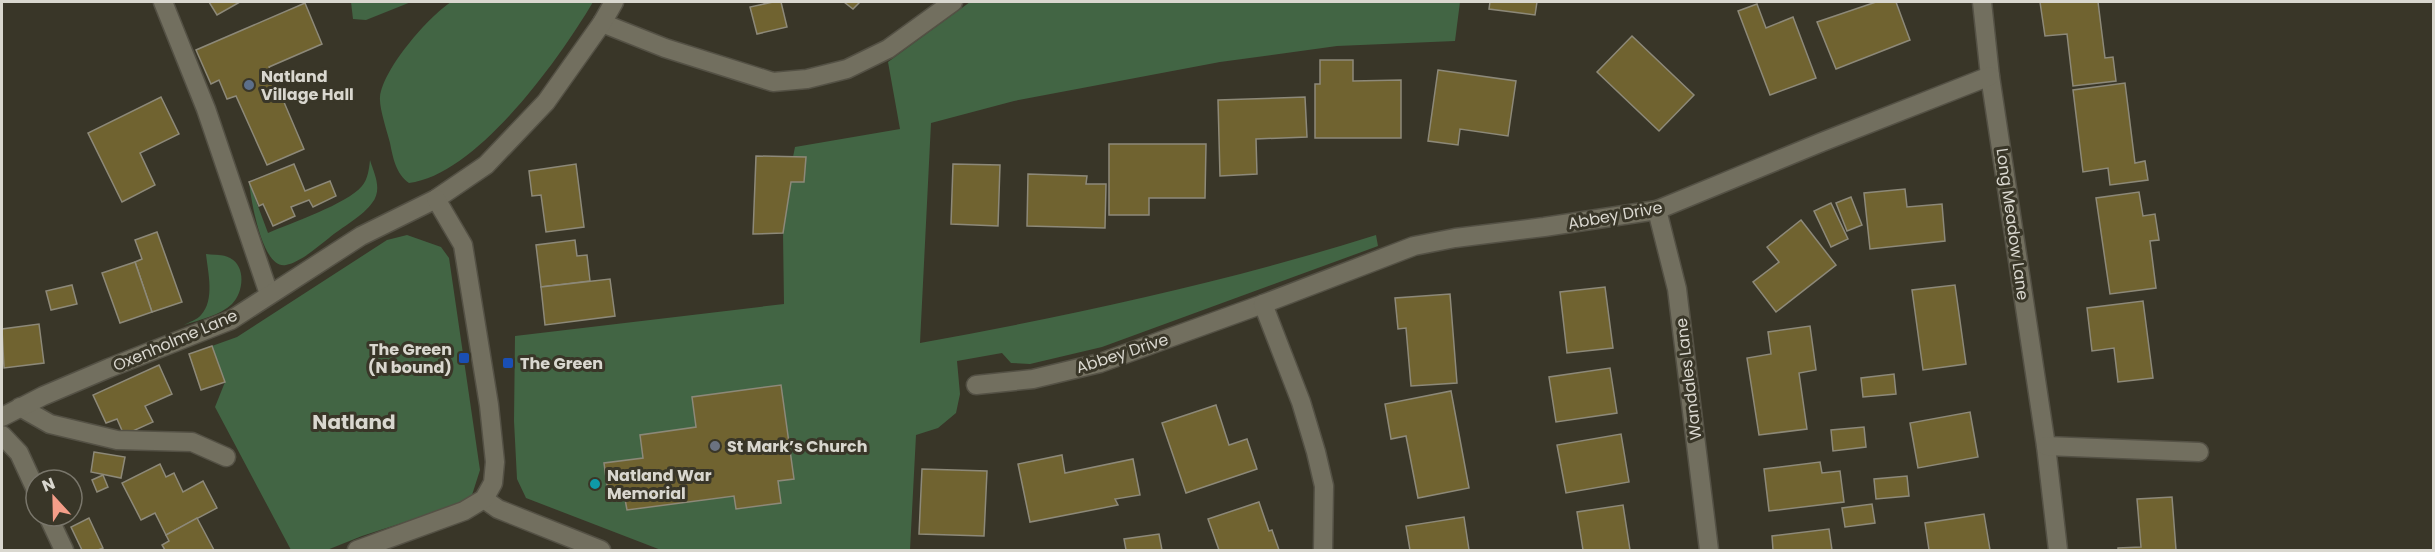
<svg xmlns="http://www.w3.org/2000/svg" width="2435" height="552" font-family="Poppins,sans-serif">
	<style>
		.green { fill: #426544 }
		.building { fill: #706330; stroke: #8d8979; stroke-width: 1.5 }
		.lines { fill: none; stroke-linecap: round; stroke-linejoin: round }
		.lane-casing { stroke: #545145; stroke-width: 21 }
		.street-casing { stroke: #545145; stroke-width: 21 }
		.secondary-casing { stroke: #545145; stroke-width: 21 }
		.lane { stroke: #726f5f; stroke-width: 18 }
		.street { stroke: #726f5f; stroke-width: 18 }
		.secondary { stroke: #726f5f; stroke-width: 18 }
		.service-dot { fill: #5c6f8a; stroke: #393628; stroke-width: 2 }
		.transit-dot { fill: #1a4fb4; stroke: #393628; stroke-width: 2 }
		.worship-dot { fill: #6b7280; stroke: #393628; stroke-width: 2 }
		.culture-dot { fill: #0f9aa8; stroke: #393628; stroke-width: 2 }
		.labels { text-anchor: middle; stroke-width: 6; stroke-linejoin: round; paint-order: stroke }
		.poi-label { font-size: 16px; font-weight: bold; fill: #d9d7cf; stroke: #393628; text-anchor: start }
		.street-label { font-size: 16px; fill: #d9d7cf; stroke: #393628 }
		.quarter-label { font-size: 20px; font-weight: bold; fill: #d9d7cf; stroke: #393628 }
	</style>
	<rect width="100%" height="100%" fill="#393628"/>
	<g class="green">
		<path d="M351,2H411L366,20L353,19Z"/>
		<path d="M451,2H593C560,58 477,175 409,183C396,174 393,158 390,143C387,131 379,108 380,97C383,69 428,17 451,2Z"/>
		<path d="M970,2H1460L1455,41L1337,46L1220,62L1014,101L931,123L920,343C1074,315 1227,282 1376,235L1378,246L1102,347L1030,364L1011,363L1002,353L957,361L960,394L956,413L938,428L916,435L910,550H661L526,498L517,479L514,421L515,336L784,304L783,233L791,182H804L806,157H793L795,147L900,129L888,62Z"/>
		<path d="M370,160C374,174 383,189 372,203C364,215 341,228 329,238C317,247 301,262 286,265C262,270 251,199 249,182L268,233C291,223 347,204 362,186C368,179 369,169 370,160Z"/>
		<path d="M407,235L441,247L449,258L480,470L472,495L457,505L362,536L327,550H291L215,407L225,382L212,346L237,337L387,240Z"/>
		<path d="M206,254C213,255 223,254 230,258C246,266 244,292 232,304C221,315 199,320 184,325C189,322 197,320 201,315C215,300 208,273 206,254Z"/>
	</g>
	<g class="building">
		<path d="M209,2H240L217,15Z"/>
		<path d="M773,2H781L787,27L757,34L750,7Z"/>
		<path d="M844,2H860L853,9Z"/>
		<path d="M1490,2H1537L1535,15L1489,9Z"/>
		<path d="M1876,2H1896L1910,40L1836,69L1817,22Z"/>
		<path d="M2040,2H2098L2105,58L2113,57L2116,81L2073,86L2067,34L2045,36Z"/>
		<path d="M305,3L322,44L269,67L304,149L267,165L236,96L227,99L219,80L211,84L196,50Z"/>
		<path d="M1757,4L1766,28L1793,17L1816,78L1770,95L1738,11Z"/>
		<path d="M1632,36L1694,95L1659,131L1597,72Z"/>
		<path d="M1320,60H1353V81L1401,80V138H1315V84H1320Z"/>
		<path d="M1438,70L1516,81L1508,136L1460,129L1458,145L1428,141Z"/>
		<path d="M2125,83L2135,163L2145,161L2148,180L2110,185L2108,168L2083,172L2073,90Z"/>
		<path d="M161,97L179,134L140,153L155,185L122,202L88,133Z"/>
		<path d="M1305,97L1307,137L1256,139L1257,174L1220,176L1218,100Z"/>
		<path d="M1109,144H1206L1205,198H1149V215H1109Z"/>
		<path d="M756,156L806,157L804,182H791L783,233L753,234Z"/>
		<path d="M294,164L305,191L330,181L336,196L313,207L309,200L291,207L295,216L273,226L263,204L259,206L249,182Z"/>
		<path d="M576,164L584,227L546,232L541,195L532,196L529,171Z"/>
		<path d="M953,164L1000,165L998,226L951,224Z"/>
		<path d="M1028,174L1087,176L1086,184H1106L1105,228L1027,226Z"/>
		<path d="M1905,189L1907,207L1942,204L1945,241L1870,249L1864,193Z"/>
		<path d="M2139,192L2143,216L2155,214L2159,240L2150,241L2156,288L2110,294L2096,198Z"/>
		<path d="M1851,197L1862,225L1847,231L1836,203Z"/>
		<path d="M1831,203L1848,239L1831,247L1814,211Z"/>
		<path d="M1801,220L1836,265L1776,312L1753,282L1779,262L1767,247Z"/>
		<path d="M157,232L182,302L152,312L135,262L142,259L135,240Z"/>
		<path d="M575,240L577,256L587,255L590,281L541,287L536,245Z"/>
		<path d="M135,262L152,312L120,323L102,273Z"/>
		<path d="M610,279L615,316L545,325L541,287Z"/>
		<path d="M72,285L77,304L51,310L46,291Z"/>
		<path d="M1955,285L1966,364L1923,370L1912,290Z"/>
		<path d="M1605,287L1613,348L1567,353L1560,292Z"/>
		<path d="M1450,294L1457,383L1411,386L1406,328L1398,329L1395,298Z"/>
		<path d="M2143,301L2153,378L2118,382L2114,348L2092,351L2087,308Z"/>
		<path d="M39,324L44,363L4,368L2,329Z"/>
		<path d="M1810,326L1816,370L1799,373L1807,429L1759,435L1747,358L1771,354L1768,332Z"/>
		<path d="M212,346L225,382L201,390L189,354Z"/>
		<path d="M159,365L172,394L145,406L153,422L124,435L117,419L106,423L93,395Z"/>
		<path d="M1610,368L1617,413L1556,422L1549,377Z"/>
		<path d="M1894,374L1896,394L1863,397L1861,378Z"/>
		<path d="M781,385L794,479L778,481L781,503L736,509L734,496L627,510L625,499L609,500L604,463L643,458L640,435L696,427L692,397Z"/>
		<path d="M1451,391L1469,488L1418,498L1406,436L1391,439L1385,404Z"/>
		<path d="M1216,405L1229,445L1247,439L1257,469L1186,493L1162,423Z"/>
		<path d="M1970,412L1978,457L1918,468L1910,423Z"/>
		<path d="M1864,427L1866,447L1833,451L1831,430Z"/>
		<path d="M1621,434L1629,482L1566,493L1557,445Z"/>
		<path d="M94,452L125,457L121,478L91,472Z"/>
		<path d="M1062,455L1065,473L1133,459L1140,495L1115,499L1118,505L1030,522L1018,464Z"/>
		<path d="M1820,462L1822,473L1840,471L1844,502L1769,511L1764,469Z"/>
		<path d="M160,464L166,477L174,473L183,492L203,481L217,508L166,535L155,513L141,520L122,483Z"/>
		<path d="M922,469L987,471L984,536L919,534Z"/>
		<path d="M103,475L108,487L97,492L92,480Z"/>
		<path d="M1907,476L1909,496L1876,499L1874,479Z"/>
		<path d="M2172,497L2176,550H2118V548L2141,547L2137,499Z"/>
		<path d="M1259,502L1269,531L1272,530L1279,550H1216H1219L1208,519Z"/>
		<path d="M1872,504L1875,523L1845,527L1842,508Z"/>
		<path d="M1623,505L1630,550H1583L1577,512Z"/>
		<path d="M1984,514L1990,550H1929L1925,523Z"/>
		<path d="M1464,517L1469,550H1410L1406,526Z"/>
		<path d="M89,518L103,548L98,550H82L71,527Z"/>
		<path d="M197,518L214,550H165L162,545L169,541L166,535Z"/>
		<path d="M1829,529L1832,550H1773L1772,536Z"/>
		<path d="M1159,534L1162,550H1126L1124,539Z"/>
	</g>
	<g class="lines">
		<defs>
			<path id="lane" d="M602,23L665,48L773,82L807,79L847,69L888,49L953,2"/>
			<g id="street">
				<path d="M163,2L206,109L269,294"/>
				<path d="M1982,2L1990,76L2046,446L2058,550"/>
				<path d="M1657,210L1677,289L1709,550"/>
				<path d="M976,385L1033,379L1100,363L1263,304"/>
				<path d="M20,407L50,424L117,440L192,442L226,457"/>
				<path d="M2,417L43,396L109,368L231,320L361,236L436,199L486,165L546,102L602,23L614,2"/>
				<path d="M2046,446L2199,452"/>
				<path d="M484,499L498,509L601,550"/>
				<path d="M357,550L464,511L484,499L493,483L495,462L489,405L463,245L436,199"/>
				<path d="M1323,550L1324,486L1316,452L1301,402L1263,304L1414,246L1455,238L1544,227L1657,210L1822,142L1990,76"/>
			</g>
			<g id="secondary">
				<path d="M2,435L19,453L36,490"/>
				<path d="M48,516L64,550"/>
			</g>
		</defs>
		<use href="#lane" class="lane-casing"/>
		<use href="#street" class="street-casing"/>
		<use href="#secondary" class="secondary-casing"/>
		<use href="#lane" class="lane"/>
		<use href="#street" class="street"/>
		<use href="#secondary" class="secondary"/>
	</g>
	<circle class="service-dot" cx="249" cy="85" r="6"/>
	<g class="transit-dot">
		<rect x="458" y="352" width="12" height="12" rx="3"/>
		<rect x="502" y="357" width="12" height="12" rx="3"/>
	</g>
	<circle class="worship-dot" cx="715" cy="446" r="6"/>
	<circle class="culture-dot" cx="595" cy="484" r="6"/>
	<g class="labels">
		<g class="poi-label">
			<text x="261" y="82">Natland<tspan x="261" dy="18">Village Hall</tspan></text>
			<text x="452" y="355" text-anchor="end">The Green<tspan x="452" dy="18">(N bound)</tspan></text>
			<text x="520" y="369">The Green</text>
			<text x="727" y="452">St Mark’s Church</text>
			<text x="607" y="481">Natland War<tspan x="607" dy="18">Memorial</tspan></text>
		</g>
		<g class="street-label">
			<text transform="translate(1615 215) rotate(-10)" y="6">Abbey Drive</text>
			<text transform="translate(2013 224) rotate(82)" y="6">Long Meadow Lane</text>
			<text transform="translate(175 340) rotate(-23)" y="6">Oxenholme Lane</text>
			<text transform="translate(1122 353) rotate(-18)" y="6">Abbey Drive</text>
			<text transform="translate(1688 379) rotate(-97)" y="6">Wandales Lane</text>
		</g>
		<g class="quarter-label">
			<text x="354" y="429">Natland</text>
		</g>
	</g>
	<rect width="2435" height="552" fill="none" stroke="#d9d7cf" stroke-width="6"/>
	<g transform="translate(54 498) rotate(338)"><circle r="28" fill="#393628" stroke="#79766b" stroke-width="1.5"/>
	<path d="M0-4.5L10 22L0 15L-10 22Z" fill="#f49e89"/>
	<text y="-9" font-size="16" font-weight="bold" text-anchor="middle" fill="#d9d7cf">N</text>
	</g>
</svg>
